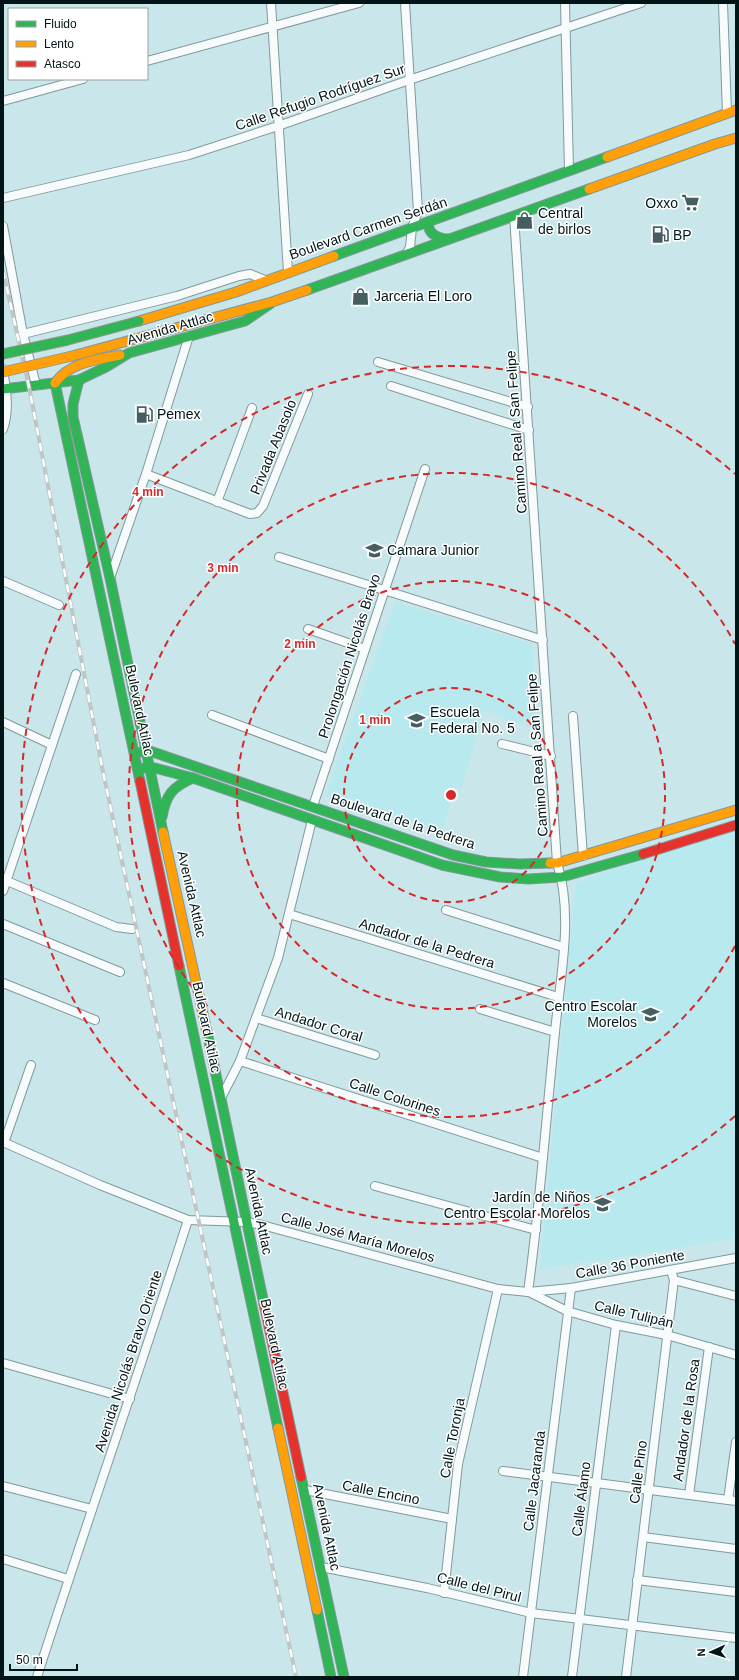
<svg xmlns="http://www.w3.org/2000/svg" width="739" height="1680" font-family="Arial,sans-serif">
	<style>
		.built { fill: #b7e9ee }
		.lines { fill: none; stroke-linecap: round; stroke-linejoin: round }
		.street-casing { stroke: #82999b; stroke-width: 10 }
		.fast-casing { stroke: #82999b; stroke-width: 11 }
		.slow-casing { stroke: #82999b; stroke-width: 11 }
		.jam-casing { stroke: #82999b; stroke-width: 11 }
		.street { stroke: #f7fbfc; stroke-width: 8 }
		.fast { stroke: #30b455; stroke-width: 9 }
		.slow { stroke: #ff9f0a; stroke-width: 9 }
		.jam { stroke: #e5322d; stroke-width: 9 }
		.rail-casing { stroke: #bec6c6; stroke-width: 4 }
		.rail { stroke: #fff; stroke-width: 2.5; stroke-dasharray: 8; stroke-linecap: butt }
		.fast-bridge-casing { stroke: #90998c; stroke-width: 11; stroke-linecap: butt }
		.slow-bridge-casing { stroke: #90998c; stroke-width: 11; stroke-linecap: butt }
		.fast-bridge { stroke: #30b455; stroke-width: 9 }
		.slow-bridge { stroke: #ff9f0a; stroke-width: 9 }
		.ring { fill: none; stroke: #d62828; stroke-width: 2; stroke-dasharray: 7 5 }
		.labels { text-anchor: middle; stroke-width: 3; stroke-linejoin: round; paint-order: stroke }
		.street-label { font-size: 14px; fill: #011517; stroke: #fff }
		.poi-label { font-size: 14px; fill: #011517; stroke: #fff; text-anchor: start }
		.centre { fill: #d62828; stroke: #fff; stroke-width: 2 }
		.ring-label { font-size: 12px; text-anchor: middle; font-weight: bold; fill: #d62828; stroke: #fff; stroke-width: 3; stroke-linejoin: round; paint-order: stroke }
	</style>
	<rect width="100%" height="100%" fill="#c9e7ea"/>
	<g class="built">
		<path d="M395,602L532,644L537,730L484,710L462,788H455L442,833L325,796Z"/>
		<path d="M736,831V1239L540,1269L576,883L619,866Z"/>
	</g>
	<g class="lines">
		<defs>
			<g id="street">
				<path d="M271,3L288,272"/>
				<path d="M405,3L418,211L412,228L410,247L406,255"/>
				<path d="M565,3L569,170"/>
				<path d="M723,3L727,113"/>
				<path d="M147,61L359,3"/>
				<path d="M3,101L83,79"/>
				<path d="M3,198L189,155L278,126L409,80L641,3"/>
				<path d="M514,216L557,863C574,915 560,978 555,1032C546,1118 540,1205 528,1292"/>
				<path d="M3,226L23,334L36,385"/>
				<path d="M23,334L177,296L239,276L250,274L265,280"/>
				<path d="M378,362L528,407"/>
				<path d="M3,369C6,389 10,410 3,429"/>
				<path d="M391,386L529,430"/>
				<path d="M146,474L250,514L257,513L263,506L308,394"/>
				<path d="M217,502L252,408"/>
				<path d="M279,557L543,640"/>
				<path d="M110,578L146,474L189,336"/>
				<path d="M3,581L59,605"/>
				<path d="M308,629L365,649"/>
				<path d="M212,715L329,759"/>
				<path d="M573,716L583,856"/>
				<path d="M3,722L52,745"/>
				<path d="M502,744L551,756"/>
				<path d="M313,806L425,469"/>
				<path d="M7,881L116,927L132,929"/>
				<path d="M3,891L76,674"/>
				<path d="M446,910L563,947"/>
				<path d="M289,914L558,997"/>
				<path d="M3,924L120,972"/>
				<path d="M3,983L95,1020"/>
				<path d="M480,1009L555,1032"/>
				<path d="M256,1018L375,1055"/>
				<path d="M240,1061L543,1158"/>
				<path d="M221,1098L240,1061L278,958L312,820"/>
				<path d="M3,1142L100,1185L188,1220L247,1222L262,1225L498,1289L528,1292L571,1288L736,1258"/>
				<path d="M4,1143L31,1065"/>
				<path d="M375,1186L536,1230"/>
				<path d="M674,1280L736,1296"/>
				<path d="M529,1292L567,1311L616,1325L667,1335L736,1355"/>
				<path d="M3,1363L130,1399"/>
				<path d="M503,1471L736,1501"/>
				<path d="M3,1486L92,1509"/>
				<path d="M305,1490L452,1519"/>
				<path d="M689,1495L709,1347"/>
				<path d="M728,1500L736,1442"/>
				<path d="M643,1537L736,1549"/>
				<path d="M3,1559L68,1579"/>
				<path d="M321,1567L427,1588L531,1613L736,1638"/>
				<path d="M637,1580L736,1592"/>
				<path d="M444,1593L458,1464L498,1289"/>
				<path d="M37,1677C86,1524 139,1373 188,1220"/>
				<path d="M523,1677L571,1288"/>
				<path d="M572,1677L616,1325"/>
				<path d="M626,1677L674,1280L671,1270"/>
			</g>
			<g id="fast">
				<path d="M428,222C428,234 437,238 448,239"/>
				<path d="M334,256L607,157"/>
				<path d="M307,290L589,189"/>
				<path d="M79,380L73,404V417L110,578L163,832"/>
				<path d="M55,383L140,781"/>
				<path d="M3,389L79,380L106,367L129,353L245,321L270,304"/>
				<path d="M141,752L147,750L453,855L486,862L520,864L550,863"/>
				<path d="M144,768L151,767L193,778L442,865L500,877L528,879L562,877L643,854"/>
				<path d="M162,817C166,795 172,787 193,778"/>
				<path d="M179,966L278,1428"/>
				<path d="M207,1032L264,1304"/>
				<path d="M301,1477L344,1677"/>
				<path d="M317,1610L331,1677"/>
			</g>
			<g id="slow">
				<path d="M607,157L736,110"/>
				<path d="M589,189L715,144L736,138"/>
				<path d="M139,321L236,292L334,256"/>
				<path d="M72,356L272,302L307,290"/>
				<path d="M55,383C70,362 96,360 120,355"/>
				<path d="M163,832L207,1032"/>
				<path d="M550,863H557L736,810"/>
				<path d="M278,1428L317,1610"/>
			</g>
			<g id="jam">
				<path d="M140,781L179,966"/>
				<path d="M643,854L736,825"/>
				<path d="M264,1304L301,1477"/>
			</g>
		</defs>
		<use href="#street" class="street-casing"/>
		<use href="#fast" class="fast-casing"/>
		<use href="#slow" class="slow-casing"/>
		<use href="#jam" class="jam-casing"/>
		<use href="#street" class="street"/>
		<use href="#fast" class="fast"/>
		<use href="#slow" class="slow"/>
		<use href="#jam" class="jam"/>
		<defs>
			<path id="rail" d="M3,271L29,387L103,772L296,1677"/>
		</defs>
		<use href="#rail" class="rail-casing"/>
		<use href="#rail" class="rail"/>
		<defs>
			<path id="fast-bridge" d="M3,354L68,340L139,321"/>
			<path id="slow-bridge" d="M3,372L72,356"/>
		</defs>
		<use href="#fast-bridge" class="fast-bridge-casing"/>
		<use href="#slow-bridge" class="slow-bridge-casing"/>
		<use href="#fast-bridge" class="fast-bridge"/>
		<use href="#slow-bridge" class="slow-bridge"/>
	</g>
	<g class="ring">
		<circle cx="451" cy="795" r="107"/>
		<circle cx="451" cy="795" r="214"/>
		<path d="M735 946A322 322 0 1 1 735 644"/>
		<path d="M735 1116A429 429 0 1 1 735 474"/>
	</g>
	<defs>
		<symbol id="supermarket-bare" viewBox="-9 -9 18 18"><path d="M-6-5.5h2.5l.6 2H6L4.5 2H-2.5L-4.4-4H-6ZM-1.5 3.2a1.3 1.3 0 1 0 .1 0ZM3 3.2a1.3 1.3 0 1 0 .1 0Z" fill="#475e61" stroke="#fff" stroke-width="2.5" paint-order="stroke"/></symbol>
		<symbol id="shop-bare" viewBox="-9 -9 18 18"><path d="M-5-2.5h2.3a2.7 3.5 0 0 1 5.4 0H5L5.5 6h-11ZM-1.5-2.5h3a1.5 2.3 0 0 0-3 0Z" fill="#475e61" stroke="#fff" stroke-width="2.5" paint-order="stroke"/></symbol>
		<symbol id="fuel-bare" viewBox="-9 -9 18 18"><path d="M-5.5-6h7V0h2V4h1.3V-2.5L3-4.5l.8-.8L6-3V5H2.5V1h-1V6h-7ZM-4.2-4.7v3.2H.2V-4.7Z" fill="#475e61" stroke="#fff" stroke-width="2.5" paint-order="stroke"/></symbol>
		<symbol id="school-bare" viewBox="-9 -9 18 18"><path d="M0-5L7-2L0 1L-7-2ZM-4 1L0 2.5L4 1V4Q0 6-4 4Z" fill="#475e61" stroke="#fff" stroke-width="2.5" paint-order="stroke"/></symbol>
		<symbol id="university-bare" viewBox="-9 -9 18 18"><path d="M0-5L7-2L0 1L-7-2ZM-4 1L0 2.5L4 1V4Q0 6-4 4Z" fill="#475e61" stroke="#fff" stroke-width="2.5" paint-order="stroke"/></symbol>
	</defs>
	<g fill-rule="evenodd">
		<use href="#supermarket-bare" x="678" y="190" width="25" height="25"/>
		<use href="#shop-bare" x="512" y="208" width="25" height="25"/>
		<use href="#fuel-bare" x="648" y="222" width="25" height="25"/>
		<use href="#shop-bare" x="348" y="284" width="25" height="25"/>
		<use href="#fuel-bare" x="132" y="402" width="25" height="25"/>
		<use href="#school-bare" x="362" y="538" width="25" height="25"/>
		<use href="#university-bare" x="404" y="708" width="25" height="25"/>
		<use href="#university-bare" x="638" y="1002" width="25" height="25"/>
		<use href="#school-bare" x="590" y="1192" width="25" height="25"/>
	</g>
	<g class="labels">
		<g class="street-label">
			<text transform="translate(320 97) rotate(-19)" y="5">Calle Refugio Rodríguez Sur</text>
			<text transform="translate(368 228) rotate(-19)" y="5">Boulevard Carmen Serdán</text>
			<text transform="translate(170 328) rotate(-16)" y="5">Avenida Attlac</text>
			<text transform="translate(516 432) rotate(-94)" y="5">Camino Real a San Felipe</text>
			<text transform="translate(273 447) rotate(-68)" y="5">Privada Abasolo</text>
			<text transform="translate(349 656) rotate(-72)" y="5">Prolongación Nicolás Bravo</text>
			<text transform="translate(140 710) rotate(78)" y="5">Bulevard Atilac</text>
			<text transform="translate(537 755) rotate(-94)" y="5">Camino Real a San Felipe</text>
			<text transform="translate(403 821) rotate(18)" y="5">Boulevard de la Pedrera</text>
			<text transform="translate(192 894) rotate(77)" y="5">Avenida Attlac</text>
			<text transform="translate(427 943) rotate(17)" y="5">Andador de la Pedrera</text>
			<text transform="translate(319 1024) rotate(17)" y="5">Andador Coral</text>
			<text transform="translate(207 1027) rotate(78)" y="5">Bulevard Atilac</text>
			<text transform="translate(395 1097) rotate(18)" y="5">Calle Colorines</text>
			<text transform="translate(259 1211) rotate(78)" y="5">Avenida Attlac</text>
			<text transform="translate(358 1237) rotate(15)" y="5">Calle José María Morelos</text>
			<text transform="translate(630 1264) rotate(-10)" y="5">Calle 36 Poniente</text>
			<text transform="translate(634 1314) rotate(13)" y="5">Calle Tulipán</text>
			<text transform="translate(275 1344) rotate(78)" y="5">Bulevard Atilac</text>
			<text transform="translate(128 1361) rotate(-72)" y="5">Avenida Nicolás Bravo Oriente</text>
			<text transform="translate(686 1420) rotate(-82)" y="5">Andador de la Rosa</text>
			<text transform="translate(452 1438) rotate(-79)" y="5">Calle Toronja</text>
			<text transform="translate(638 1472) rotate(-83)" y="5">Calle Pino</text>
			<text transform="translate(534 1481) rotate(-83)" y="5">Calle Jacaranda</text>
			<text transform="translate(381 1492) rotate(11)" y="5">Calle Encino</text>
			<text transform="translate(581 1499) rotate(-83)" y="5">Calle Álamo</text>
			<text transform="translate(327 1527) rotate(78)" y="5">Avenida Attlac</text>
			<text transform="translate(479 1587) rotate(14)" y="5">Calle del Pirul</text>
		</g>
		<g class="poi-label">
			<text x="678" y="208" text-anchor="end">Oxxo</text>
			<text x="538" y="218">Central<tspan x="538" dy="16">de birlos</tspan></text>
			<text x="673" y="240">BP</text>
			<text x="374" y="301">Jarceria El Loro</text>
			<text x="157" y="419">Pemex</text>
			<text x="387" y="555">Camara Junior</text>
			<text x="430" y="717">Escuela<tspan x="430" dy="16">Federal No. 5</tspan></text>
			<text x="637" y="1011" text-anchor="end">Centro Escolar<tspan x="637" dy="16">Morelos</tspan></text>
			<text x="590" y="1202" text-anchor="end">Jardín de Niños<tspan x="590" dy="16">Centro Escolar Morelos</tspan></text>
		</g>
	</g>
	<circle cx="451" cy="795" r="6" class="centre"/>
	<g class="ring-label">
		<text x="148" y="496">4 min</text>
		<text x="223" y="572">3 min</text>
		<text x="300" y="648">2 min</text>
		<text x="375" y="724">1 min</text>
	</g>
	<rect width="739" height="1680" fill="none" stroke="#011517" stroke-width="8"/>
	<rect x="8" y="8" width="140" height="72" fill="#ffffff" stroke="#99a1a2"/>
	<rect x="16" y="21" width="20" height="6" fill="#30b455" stroke="#99a1a2"/>
	<text x="44" y="28" font-size="12" fill="#011517">Fluido</text>
	<rect x="16" y="41" width="20" height="6" fill="#ff9f0a" stroke="#99a1a2"/>
	<text x="44" y="48" font-size="12" fill="#011517">Lento</text>
	<rect x="16" y="61" width="20" height="6" fill="#e5322d" stroke="#99a1a2"/>
	<text x="44" y="68" font-size="12" fill="#011517">Atasco</text>
	<g transform="translate(711 1652) rotate(267)" stroke="#ffffff" stroke-width="3" paint-order="stroke">
	<path d="M0-3L7 15L0 10L-7 15Z" fill="#011517"/>
	<text y="-6" font-size="11" font-weight="bold" text-anchor="middle" fill="#011517">N</text>
	</g>
	<path d="M10 1664v6h67v-6" fill="none" stroke="#011517" stroke-width="2"/>
	<text x="16" y="1664" font-size="12" fill="#011517" stroke="#ffffff" stroke-width="3" paint-order="stroke">50 m</text>
</svg>
